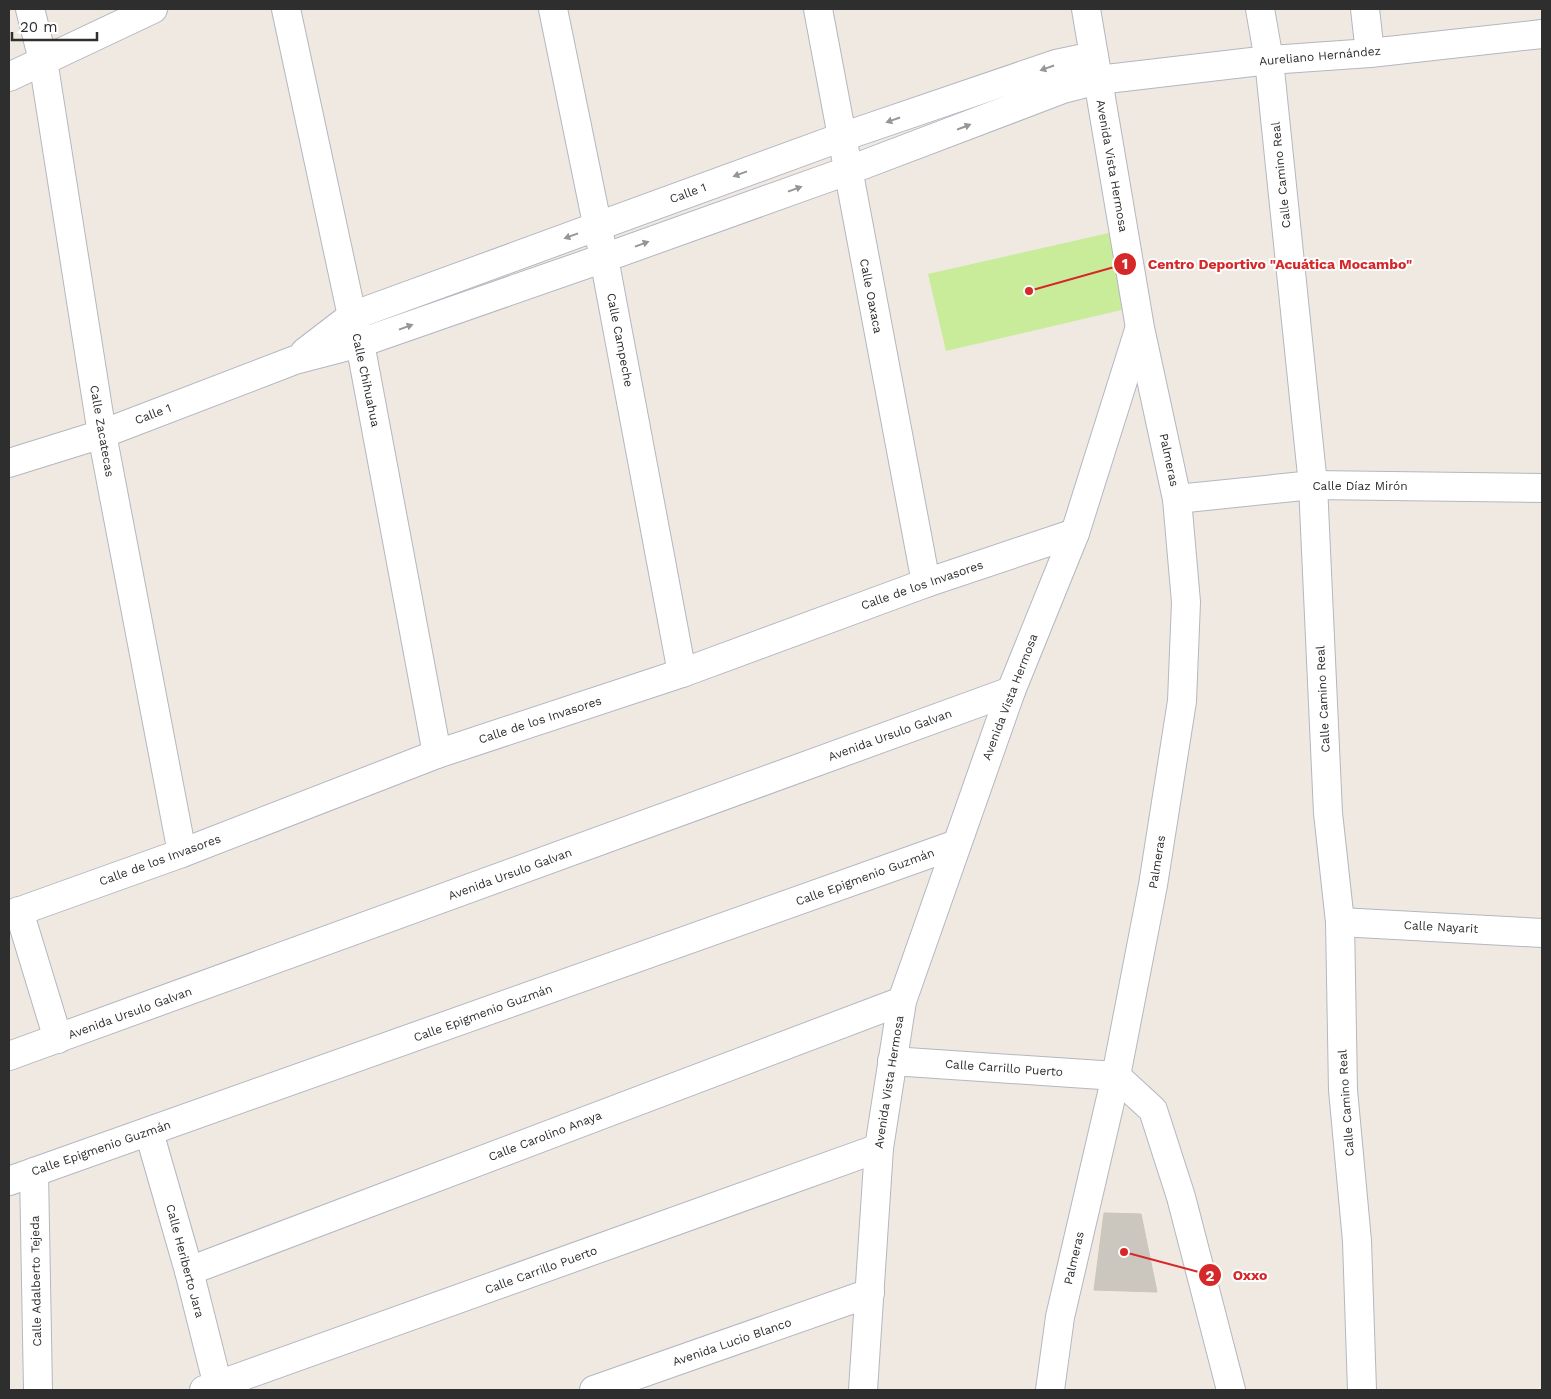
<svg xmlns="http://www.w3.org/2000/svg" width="1551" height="1399" font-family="'Work Sans',sans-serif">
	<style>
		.pitch { fill: #c9ec9a }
		.building { fill: #cbc7bf; stroke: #cbc5ba }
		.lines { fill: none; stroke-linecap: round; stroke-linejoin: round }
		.minor-casing { stroke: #b4b7c1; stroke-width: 30 }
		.minor { stroke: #fff; stroke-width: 28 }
		.oneway { fill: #969696 }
		.labels { text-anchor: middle; stroke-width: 4; stroke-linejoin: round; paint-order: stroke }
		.street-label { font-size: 12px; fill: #2e2e2e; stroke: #fff }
		.leader { fill: none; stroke: #d62828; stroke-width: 2 }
		.callout-dot { fill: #d62828; stroke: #fff; stroke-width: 2 }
		.mark-label { font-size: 15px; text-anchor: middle; font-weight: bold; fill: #fff }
		.callout-label { font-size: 14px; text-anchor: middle; font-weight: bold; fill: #d62828; stroke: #fff; stroke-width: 4; stroke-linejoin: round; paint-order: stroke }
	</style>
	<rect width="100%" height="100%" fill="#efe9e1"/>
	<path class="pitch" d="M1113,232L1130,308L946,351L928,274Z"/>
	<path class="building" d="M1104,1213L1141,1214L1157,1292L1094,1290Z"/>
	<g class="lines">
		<defs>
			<g id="minor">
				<path d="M30,9L43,60L102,434L182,853"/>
				<path d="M286,9L352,316L360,343L437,754"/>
				<path d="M553,9L604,258L682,673"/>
				<path d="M818,9L926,583"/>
				<path d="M1260,9L1269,60L1313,485L1328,813L1340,922L1343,1090L1357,1241L1362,1390"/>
				<path d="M1365,9L1370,53"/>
				<path d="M9,77L153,9"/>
				<path d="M305,352L352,316L842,137L1056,64L1094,56"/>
				<path d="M9,463L102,434L295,360L360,343L604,258L847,171L1063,89L1098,80L1269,60L1370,53L1542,34"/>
				<path d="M1177,499L1313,485L1542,488"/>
				<path d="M19,911L58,1039"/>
				<path d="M9,915L182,853L437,754L682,673L926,583L1075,533"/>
				<path d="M1340,922L1542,933"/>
				<path d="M9,1056L1011,691"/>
				<path d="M892,1061L1116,1076"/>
				<path d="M1116,1076L1153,1110L1181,1197L1231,1390"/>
				<path d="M149,1132L189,1271L219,1390"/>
				<path d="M34,1172L38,1390"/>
				<path d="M9,1181L957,844"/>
				<path d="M189,1271L902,1001"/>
				<path d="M204,1390L879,1148"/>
				<path d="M594,1390L870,1293"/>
				<path d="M863,1390L879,1148L902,1001L1011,691L1075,533L1139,330"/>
				<path d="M1050,1390L1060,1317L1116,1076L1153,885L1182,701L1186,602L1177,499L1140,328L1086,9"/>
			</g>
		</defs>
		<use href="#minor" class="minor-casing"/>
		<use href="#minor" class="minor"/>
	</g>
	<defs><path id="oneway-solid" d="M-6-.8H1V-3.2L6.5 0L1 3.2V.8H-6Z" transform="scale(1.25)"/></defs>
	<g class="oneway">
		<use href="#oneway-solid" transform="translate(1047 68) rotate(161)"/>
		<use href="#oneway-solid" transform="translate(893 120) rotate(161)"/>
		<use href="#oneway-solid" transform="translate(964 127) rotate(-21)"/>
		<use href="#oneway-solid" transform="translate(740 174) rotate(160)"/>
		<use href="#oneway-solid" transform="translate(795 189) rotate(-20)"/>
		<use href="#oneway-solid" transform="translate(571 236) rotate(160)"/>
		<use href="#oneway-solid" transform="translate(642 244) rotate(-20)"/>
		<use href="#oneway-solid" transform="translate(406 327) rotate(-20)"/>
	</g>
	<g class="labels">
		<g class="street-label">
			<text transform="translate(1320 56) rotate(-5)" y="4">Aureliano Hernández</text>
			<text transform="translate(1112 166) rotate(80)" y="4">Avenida Vista Hermosa</text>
			<text transform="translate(1281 175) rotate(-96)" y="4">Calle Camino Real</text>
			<text transform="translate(688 193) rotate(-20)" y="4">Calle 1</text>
			<text transform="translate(871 296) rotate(79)" y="4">Calle Oaxaca</text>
			<text transform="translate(620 340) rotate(79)" y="4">Calle Campeche</text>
			<text transform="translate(366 380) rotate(78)" y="4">Calle Chihuahua</text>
			<text transform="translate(153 414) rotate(-21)" y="4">Calle 1</text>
			<text transform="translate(102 431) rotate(80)" y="4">Calle Zacatecas</text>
			<text transform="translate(1169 460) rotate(78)" y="4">Palmeras</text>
			<text x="1360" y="490">Calle Díaz Mirón</text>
			<text transform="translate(922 585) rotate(-19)" y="4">Calle de los Invasores</text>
			<text transform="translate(1010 697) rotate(-69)" y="4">Avenida Vista Hermosa</text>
			<text transform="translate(1323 699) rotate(-93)" y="4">Calle Camino Real</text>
			<text transform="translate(540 720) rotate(-18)" y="4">Calle de los Invasores</text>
			<text transform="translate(890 735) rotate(-20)" y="4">Avenida Ursulo Galvan</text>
			<text transform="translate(160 860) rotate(-20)" y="4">Calle de los Invasores</text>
			<text transform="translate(1157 862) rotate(-81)" y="4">Palmeras</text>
			<text transform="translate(510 874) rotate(-20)" y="4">Avenida Ursulo Galvan</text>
			<text transform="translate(865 877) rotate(-20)" y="4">Calle Epigmenio Guzmán</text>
			<text transform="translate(1441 927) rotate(3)" y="4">Calle Nayarit</text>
			<text transform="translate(130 1013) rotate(-20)" y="4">Avenida Ursulo Galvan</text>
			<text transform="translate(483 1013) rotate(-20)" y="4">Calle Epigmenio Guzmán</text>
			<text transform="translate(1004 1068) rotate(4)" y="4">Calle Carrillo Puerto</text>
			<text transform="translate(889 1082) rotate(-81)" y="4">Avenida Vista Hermosa</text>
			<text transform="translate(1346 1103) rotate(-94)" y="4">Calle Camino Real</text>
			<text transform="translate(545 1136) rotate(-21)" y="4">Calle Carolino Anaya</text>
			<text transform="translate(101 1148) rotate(-19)" y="4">Calle Epigmenio Guzmán</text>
			<text transform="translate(1074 1258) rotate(-77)" y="4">Palmeras</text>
			<text transform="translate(185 1261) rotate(75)" y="4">Calle Heriberto Jara</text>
			<text transform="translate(541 1270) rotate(-20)" y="4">Calle Carrillo Puerto</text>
			<text transform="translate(36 1281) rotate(-91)" y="4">Calle Adalberto Tejeda</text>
			<text transform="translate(732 1342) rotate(-19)" y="4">Avenida Lucio Blanco</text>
		</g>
	</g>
	<path class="leader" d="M1029 291L1125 264M1124 1252L1210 1275"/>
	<g class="callout-dot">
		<circle cx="1029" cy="291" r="5"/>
		<circle cx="1124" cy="1252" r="5"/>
		<circle cx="1125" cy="264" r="12"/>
		<circle cx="1210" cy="1275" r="12"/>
	</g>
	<g class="mark-label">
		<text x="1125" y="269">1</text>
		<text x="1210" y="1281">2</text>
	</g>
	<g class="callout-label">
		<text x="1280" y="269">Centro Deportivo "Acuática Mocambo"</text>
		<text x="1250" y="1280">Oxxo</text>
	</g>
	<rect width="1551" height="1399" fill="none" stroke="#2e2e2e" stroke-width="20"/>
	<path d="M12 32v8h85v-8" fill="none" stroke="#2e2e2e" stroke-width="2.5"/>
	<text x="20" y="32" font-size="15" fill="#2e2e2e" stroke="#ffffff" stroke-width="4" paint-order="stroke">20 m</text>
</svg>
